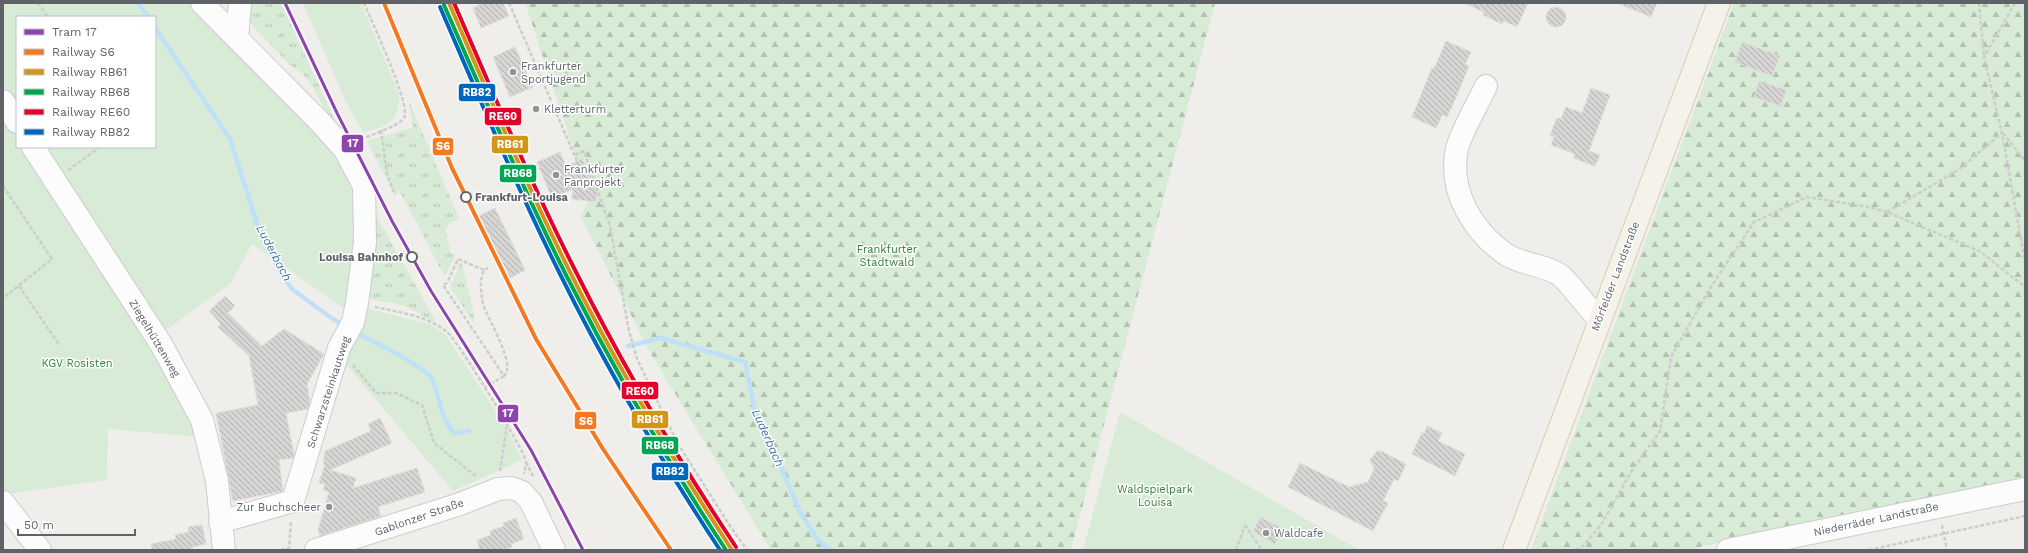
<svg xmlns="http://www.w3.org/2000/svg" width="2028" height="553" font-family="'Work Sans',sans-serif">
	<style>
		.grass { fill: url(#grass-tufts) }
		.forest { fill: url(#forest-firs) }
		.green { fill: #d8ebd6 }
		.lines { fill: none; stroke-linecap: round; stroke-linejoin: round }
		.stream { stroke: #bfe0f9; stroke-width: 4.5 }
		.building { fill: url(#building-back-hatch); stroke: #deddd9 }
		.minor-casing { stroke: #cbcccc; stroke-width: 24 }
		.major-casing { stroke: #d7ceb8; stroke-width: 24 }
		.path { stroke: #cacfcc; stroke-width: 2.5; stroke-dasharray: 4 2; stroke-linecap: butt }
		.minor { stroke: #fdfcfc; stroke-width: 22 }
		.major { stroke: #f4f2e9; stroke-width: 22 }
		.rail { stroke: #e4e4e4; stroke-width: 3; stroke-dasharray: 1 5; stroke-linecap: butt }
		.rail-1-casing { stroke: #fff; stroke-width: 7 }
		.rail-2-casing { stroke: #fff; stroke-width: 7 }
		.rail-3-casing { stroke: #fff; stroke-width: 7 }
		.rail-4-casing { stroke: #fff; stroke-width: 7 }
		.rail-5-casing { stroke: #fff; stroke-width: 7 }
		.rail-1 { stroke: #f57921; stroke-width: 4 }
		.rail-2 { stroke: #d1951a; stroke-width: 4 }
		.rail-3 { stroke: #00a651; stroke-width: 4 }
		.rail-4 { stroke: #e4002b; stroke-width: 4 }
		.rail-5 { stroke: #0065bd; stroke-width: 4 }
		.tram-1-casing { stroke: #fff; stroke-width: 6 }
		.tram-1 { stroke: #8e44ad; stroke-width: 3 }
		.poi-dot { fill: #919496; stroke: #fff; stroke-width: 1.5 }
		.stop-dot { fill: #fff; stroke: #5f6368; stroke-width: 2 }
		.labels { text-anchor: middle; stroke-width: 3; stroke-linejoin: round; paint-order: stroke }
		.poi-label { font-size: 11px; fill: #5f6368; stroke: #fff; text-anchor: start }
		.stop-label { font-size: 11px; font-weight: bold; fill: #5f6368; stroke: #fff; text-anchor: start }
		.park-label { font-size: 11px; fill: #348238; stroke: #fff }
		.street-label { font-size: 11px; fill: #5f6368; stroke: #fff }
		.water-label { font-size: 12px; font-style: italic; fill: #4174aa; stroke: #fff }
		.line-badge { stroke: #fff; stroke-width: 1.5 }
		.badge-label { font-size: 11px; text-anchor: middle; font-weight: bold; fill: #fff }
	</style>
	<defs>
		<pattern id="grass-tufts" width="24" height="20" patternUnits="userSpaceOnUse"><rect width="24" height="20" fill="#d8ebd6"/><path d="M3 7l-1-3M5 7V3M7 7l1-3M15 17l-1-3M17 17v-4M19 17l1-3" fill="none" stroke="#b2c2b1"/></pattern>
		<pattern id="forest-firs" width="22" height="20" patternUnits="userSpaceOnUse"><rect width="22" height="20" fill="#d8ebd6"/><path d="M5 1l3.5 6h-7zM16 11l3.5 6h-7z" fill="#b2c2b1"/></pattern>
		<pattern id="building-back-hatch" width="6" height="6" patternUnits="userSpaceOnUse"><rect width="6" height="6" fill="#d6d5d3"/><path d="M-1 5l2 2M0 0l6 6M5-1l2 2" fill="none" stroke="#b1b0af"/></pattern>
	</defs>
	<rect width="100%" height="100%" fill="#efeeea"/>
	<g class="grass">
		<path d="M231,3H281L340,131L330,119L312,86L302,73L290,65Z"/>
		<path d="M408,99L459,218L450,223L445,230L451,253L456,255L445,277L400,192L395,195L367,141L413,127Z"/>
		<path d="M374,212L436,321H432C424,317 416,311 407,307C394,301 375,303 365,296Z"/>
		<path d="M460,263L462,264L472,305L475,325L450,287Z"/>
	</g>
	<g class="forest">
		<path d="M525,3H1215L1071,550H771L652,356L581,217L592,191L576,156Z"/>
		<path d="M1734,3H2025V480L1685,550H1531Z"/>
	</g>
	<g class="green">
		<path d="M3,3H198L349,168L359,208L346,310L252,244L231,283L166,330L41,147H155V17H17V111L3,90Z"/>
		<path d="M303,3H361L399,94C400,120 387,128 363,132L346,102Z"/>
		<path d="M3,110L17,131V147H28L107,267L200,437L108,429L107,480L8,494L3,487Z"/>
		<path d="M366,308L429,324L445,334L506,427L522,460L453,491L344,362Z"/>
		<path d="M1120,412L1359,550H1083Z"/>
	</g>
	<g class="lines">
		<g class="stream">
			<path d="M138,3L148,17"/>
			<path d="M155,28L230,139L261,236L282,275L292,289L330,317L345,326"/>
			<path d="M355,332C369,339 427,368 432,379C440,398 440,417 454,433L469,431"/>
			<path d="M628,346L661,338L745,362L755,412L771,443L800,512L818,540L830,550"/>
		</g>
	</g>
	<g class="building">
		<path d="M484,3H503L509,16L481,28L473,8Z"/>
		<path d="M1464,3H1528L1517,27L1504,21L1502,24L1483,15L1484,12Z"/>
		<path d="M1617,3H1657L1651,17Z"/>
		<circle cx="1556" cy="17" r="10"/>
		<path d="M1446,41L1471,52L1465,64L1469,66L1455,100L1447,117L1442,115L1436,128L1412,117L1432,68L1434,69Z"/>
		<path d="M1742,42L1780,56L1772,76L1735,62Z"/>
		<path d="M515,47L533,87L510,97L493,57Z"/>
		<path d="M1759,81L1786,90L1781,106L1754,97Z"/>
		<path d="M1591,88L1610,95L1589,151L1600,155L1595,166L1573,158L1575,154L1551,145L1554,137L1550,135L1557,118L1561,119L1566,107L1582,113Z"/>
		<path d="M560,152L566,166L582,159L598,194L595,202L572,199L573,189L552,198L537,162Z"/>
		<path d="M495,208L525,270L510,278L479,216Z"/>
		<path d="M225,296L235,306L228,313L262,346L284,329L324,354L307,384L310,402L308,409L286,413L294,455L293,458L279,460L283,491L233,501L216,413L258,405L249,356L218,327L221,324L209,311Z"/>
		<path d="M380,418L392,443L330,470L356,478L353,488L417,468L425,492L378,507L381,516L320,536L318,530L329,492L323,490L325,484L319,483L325,464H323L325,451L371,431L368,424Z"/>
		<path d="M1427,426L1442,433L1438,441L1465,454L1455,476L1412,454L1422,432L1424,434Z"/>
		<path d="M1377,451H1381L1406,464L1398,481L1394,479L1383,501L1388,503L1373,531L1288,487L1300,463L1349,487L1368,482L1374,469L1370,460Z"/>
		<path d="M1260,517L1284,529L1275,544L1253,532Z"/>
		<path d="M516,518L524,539L511,544L512,547L504,550H480L477,540L491,535L490,531L504,526L503,523Z"/>
		<path d="M202,525L206,544L192,547V550H152L151,544L176,539L175,535L189,532L188,527Z"/>
	</g>
	<g class="lines">
		<defs>
			<g id="minor">
				<path d="M202,3L321,123L345,150L364,186L365,242L357,303L353,322L339,348L293,501L220,522"/>
				<path d="M237,38L240,3"/>
				<path d="M1486,86C1479,102 1460,134 1457,149C1448,191 1473,232 1507,255C1521,264 1549,266 1561,276C1574,287 1586,307 1599,319"/>
				<path d="M3,101L17,122"/>
				<path d="M33,147L161,344L202,420L217,481L224,550"/>
				<path d="M3,502L40,550"/>
				<path d="M316,550L460,504L498,489L511,488L522,492L531,502L554,550"/>
				<path d="M1728,550L2025,489"/>
			</g>
			<path id="major" d="M1514,550L1719,3"/>
		</defs>
		<use href="#minor" class="minor-casing"/>
		<use href="#major" class="major-casing"/>
		<g class="path">
			<path d="M38,3L48,17"/>
			<path d="M509,3L577,161"/>
			<path d="M1979,3L1984,56"/>
			<path d="M2015,3L1984,57L2002,133L2025,262"/>
			<path d="M381,130L387,174L395,195"/>
			<path d="M2003,133L2025,161"/>
			<path d="M361,140C371,134 398,127 404,118C412,107 371,20 364,3"/>
			<path d="M575,155L584,151L610,226L629,331L637,359L678,444L730,526L747,550"/>
			<path d="M68,170L100,147"/>
			<path d="M3,186L52,259L3,298"/>
			<path d="M1887,212L1958,170L2002,133"/>
			<path d="M486,231L501,223"/>
			<path d="M484,270L458,259L447,283L443,285L504,376C517,365 487,318 483,304C481,292 479,281 484,270L488,268"/>
			<path d="M19,286L60,346"/>
			<path d="M375,307C398,312 428,316 447,332C458,341 524,449 526,462C526,466 525,470 524,474"/>
			<path d="M353,365L376,393H396L422,405L434,443L477,477"/>
			<path d="M485,387L504,376"/>
			<path d="M526,462L534,478"/>
			<path d="M500,471L507,426"/>
			<path d="M1245,525L1262,550"/>
			<path d="M1942,525L1947,550"/>
			<path d="M281,550L289,548L291,521"/>
			<path d="M1236,550L1245,525"/>
			<path d="M1576,550L1583,546L1601,525L1631,472L1660,431L1671,357L1709,290L1754,222L1807,197L1869,207L1887,212L1981,252L2025,287"/>
			<path d="M1869,550L2025,516"/>
		</g>
		<use href="#minor" class="minor"/>
		<use href="#major" class="major"/>
		<path class="rail" d="M422,3C505,191 586,380 703,550"/>
		<defs>
			<path id="rail-1" d="M384,3L452,168L536,339L603,449L671,550"/>
			<path id="rail-2" d="M449,3C488,93 526,184 570,272C618,368 673,460 732,550"/>
			<path id="rail-3" d="M444,5C484,96 522,187 566,275C614,370 667,461 726,550"/>
			<path id="rail-4" d="M454,3C493,93 531,183 575,270C623,366 677,458 736,547"/>
			<path id="rail-5" d="M440,7C479,97 517,188 561,276C608,371 662,462 720,550"/>
		</defs>
		<use href="#rail-1" class="rail-1-casing"/>
		<use href="#rail-2" class="rail-2-casing"/>
		<use href="#rail-3" class="rail-3-casing"/>
		<use href="#rail-4" class="rail-4-casing"/>
		<use href="#rail-5" class="rail-5-casing"/>
		<use href="#rail-1" class="rail-1"/>
		<use href="#rail-2" class="rail-2"/>
		<use href="#rail-3" class="rail-3"/>
		<use href="#rail-4" class="rail-4"/>
		<use href="#rail-5" class="rail-5"/>
		<defs>
			<path id="tram-1" d="M285,3L337,113L392,221L431,291L531,450L583,550"/>
		</defs>
		<use href="#tram-1" class="tram-1-casing"/>
		<use href="#tram-1" class="tram-1"/>
	</g>
	<g class="poi-dot">
		<circle cx="513" cy="72" r="4"/>
		<circle cx="536" cy="109" r="4"/>
		<circle cx="556" cy="175" r="4"/>
		<circle cx="329" cy="507" r="4"/>
		<circle cx="1266" cy="533" r="4"/>
	</g>
	<g class="stop-dot">
		<circle cx="466" cy="197" r="5"/>
		<circle cx="412" cy="257" r="5"/>
	</g>
	<g class="labels">
		<g class="poi-label">
			<text x="521" y="70">Frankfurter<tspan x="521" dy="13">Sportjugend</tspan></text>
			<text x="544" y="113">Kletterturm</text>
			<text x="564" y="173">Frankfurter<tspan x="564" dy="13">Fanprojekt</tspan></text>
			<text x="321" y="511" text-anchor="end">Zur Buchscheer</text>
			<text x="1274" y="537">Waldcafe</text>
		</g>
		<g class="stop-label">
			<text x="475" y="201">Frankfurt-Louisa</text>
			<text x="403" y="261" text-anchor="end">Louisa Bahnhof</text>
		</g>
		<g class="park-label">
			<text x="887" y="253">Frankfurter<tspan x="887" dy="13">Stadtwald</tspan></text>
			<text x="77" y="367">KGV Rosisten</text>
			<text x="1155" y="493">Waldspielpark<tspan x="1155" dy="13">Louisa</tspan></text>
		</g>
		<g class="street-label">
			<text transform="translate(1615 276) rotate(-69)" y="4">Mörfelder Landstraße</text>
			<text transform="translate(155 338) rotate(59)" y="4">Ziegelhüttenweg</text>
			<text transform="translate(328 392) rotate(-72)" y="4">Schwarzsteinkautweg</text>
			<text transform="translate(419 517) rotate(-19)" y="4">Gablonzer Straße</text>
			<text transform="translate(1876 519) rotate(-12)" y="4">Niederräder Landstraße</text>
		</g>
		<g class="water-label">
			<text transform="translate(274 253) rotate(62)" y="4">Luderbach</text>
			<text transform="translate(768 438) rotate(66)" y="4">Luderbach</text>
		</g>
	</g>
	<g class="line-badge">
		<rect x="458" y="83" width="38" height="19" rx="4" fill="#0065bd"/>
		<rect x="484" y="107" width="38" height="19" rx="4" fill="#e4002b"/>
		<rect x="341" y="134" width="23" height="19" rx="4" fill="#8e44ad"/>
		<rect x="491" y="135" width="38" height="19" rx="4" fill="#d1951a"/>
		<rect x="432" y="137" width="22" height="19" rx="4" fill="#f57921"/>
		<rect x="499" y="164" width="38" height="19" rx="4" fill="#00a651"/>
		<rect x="621" y="381" width="38" height="19" rx="4" fill="#e4002b"/>
		<rect x="497" y="404" width="22" height="19" rx="4" fill="#8e44ad"/>
		<rect x="631" y="410" width="38" height="19" rx="4" fill="#d1951a"/>
		<rect x="574" y="411" width="23" height="19" rx="4" fill="#f57921"/>
		<rect x="641" y="436" width="38" height="19" rx="4" fill="#00a651"/>
		<rect x="651" y="462" width="38" height="19" rx="4" fill="#0065bd"/>
	</g>
	<g class="badge-label">
		<text x="477" y="96">RB82</text>
		<text x="503" y="120">RE60</text>
		<text x="353" y="147">17</text>
		<text x="510" y="148">RB61</text>
		<text x="443" y="150">S6</text>
		<text x="518" y="177">RB68</text>
		<text x="640" y="395">RE60</text>
		<text x="508" y="417">17</text>
		<text x="650" y="423">RB61</text>
		<text x="586" y="425">S6</text>
		<text x="660" y="449">RB68</text>
		<text x="670" y="475">RB82</text>
	</g>
	<rect width="2028" height="553" fill="none" stroke="#5f6368" stroke-width="8"/>
	<rect x="16" y="16" width="140" height="132" fill="#ffffff" stroke="#bfc1c3"/>
	<rect x="24" y="29" width="20" height="6" fill="#8e44ad" stroke="#bfc1c3"/>
	<text x="52" y="36" font-size="12" fill="#5f6368">Tram 17</text>
	<rect x="24" y="49" width="20" height="6" fill="#f57921" stroke="#bfc1c3"/>
	<text x="52" y="56" font-size="12" fill="#5f6368">Railway S6</text>
	<rect x="24" y="69" width="20" height="6" fill="#d1951a" stroke="#bfc1c3"/>
	<text x="52" y="76" font-size="12" fill="#5f6368">Railway RB61</text>
	<rect x="24" y="89" width="20" height="6" fill="#00a651" stroke="#bfc1c3"/>
	<text x="52" y="96" font-size="12" fill="#5f6368">Railway RB68</text>
	<rect x="24" y="109" width="20" height="6" fill="#e4002b" stroke="#bfc1c3"/>
	<text x="52" y="116" font-size="12" fill="#5f6368">Railway RE60</text>
	<rect x="24" y="129" width="20" height="6" fill="#0065bd" stroke="#bfc1c3"/>
	<text x="52" y="136" font-size="12" fill="#5f6368">Railway RB82</text>
	<path d="M18 529v6h117v-6" fill="none" stroke="#5f6368" stroke-width="2"/>
	<text x="24" y="529" font-size="12" fill="#5f6368" stroke="#ffffff" stroke-width="3" paint-order="stroke">50 m</text>
</svg>
